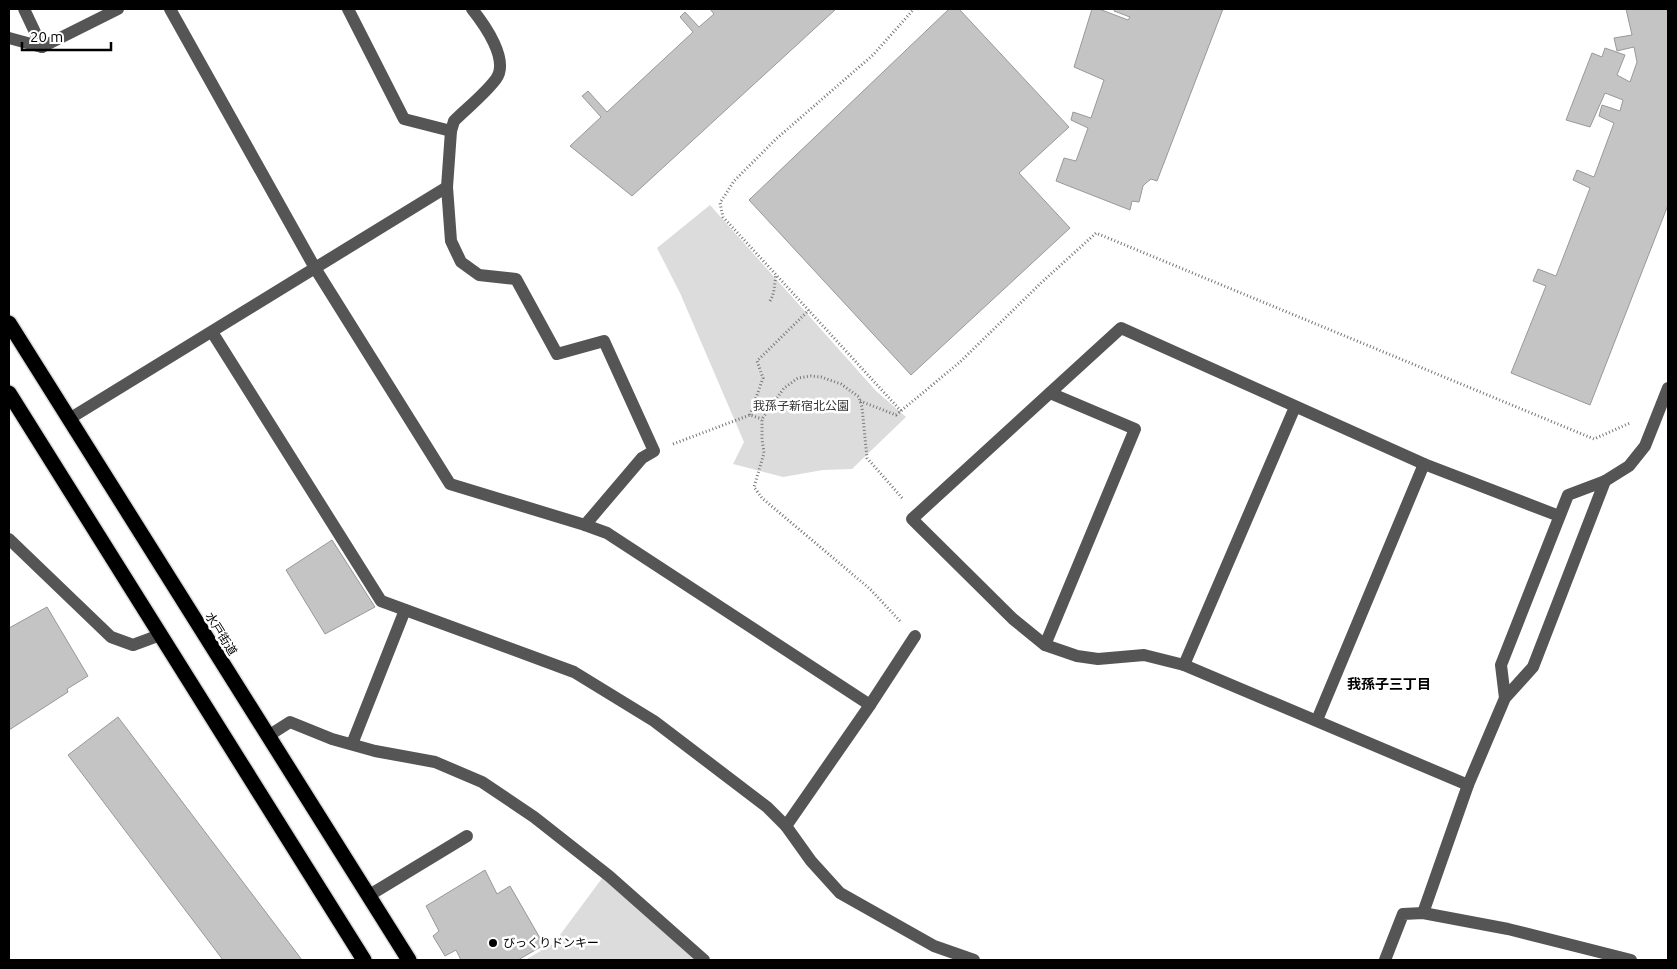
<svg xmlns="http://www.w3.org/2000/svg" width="1677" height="969" font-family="Ubuntu,'Noto Sans JP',sans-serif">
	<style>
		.green { fill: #dcdcdc }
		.building { fill: #c4c4c4; stroke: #999 }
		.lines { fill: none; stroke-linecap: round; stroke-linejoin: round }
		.highway-casing { stroke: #dbdbdb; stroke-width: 18 }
		.path { stroke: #777; stroke-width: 3; stroke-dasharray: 1 2.5; stroke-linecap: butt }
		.minor { stroke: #555; stroke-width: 12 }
		.highway { stroke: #000; stroke-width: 15 }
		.poi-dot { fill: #000; stroke: #fff; stroke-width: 2 }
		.labels { text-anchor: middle; stroke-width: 5; stroke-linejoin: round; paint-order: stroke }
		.park-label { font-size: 12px; fill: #333; stroke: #fff }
		.street-label { font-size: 12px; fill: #000; stroke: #fff }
		.poi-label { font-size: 12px; fill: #000; stroke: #fff; text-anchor: start }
		.neighbourhood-label { font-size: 14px; font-weight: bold; fill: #000; stroke: #fff }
	</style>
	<rect width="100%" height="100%" fill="#fff"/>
	<g class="green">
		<path d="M710,205L876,391L906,417L852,469L823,470L783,477L733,464L744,442L680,293L657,248Z"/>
		<path d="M603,877L699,960H525L554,943Z"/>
	</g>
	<g class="building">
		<path d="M710,9H836L632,196L570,146L601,117L582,96L588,91L607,112L693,32L680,17L685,12L699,27L714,14Z"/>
		<path d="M949,9H959L1069,127L1019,173L1070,228L911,375L749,200Z"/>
		<path d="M1092,9H1099L1128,20L1130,17L1114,11L1115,9H1223L1157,181L1151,179L1146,183L1143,186L1139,202L1132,201L1130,210L1056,181L1064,158L1076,161L1088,128L1071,120L1073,112L1091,118L1104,80L1074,67Z"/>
		<path d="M1626,9H1668V205L1590,405L1511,373L1546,286L1533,281L1538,269L1556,276L1590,188L1573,180L1577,170L1594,177L1614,123L1599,116L1602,105L1620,111L1623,100L1605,93L1590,127L1566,120L1592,53L1602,57L1605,48L1625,55L1617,75L1630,82L1637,62L1634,47L1617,51L1614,38L1632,35Z"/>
		<path d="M332,540L375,607L325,634L286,570Z"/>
		<path d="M47,607L88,676L67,689L68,692L9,730V628Z"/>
		<path d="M118,717L302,960H223L68,755Z"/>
		<path d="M485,870L497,894L510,886L544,945L518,960H461L456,950L445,956L433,936L439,931L426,906Z"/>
	</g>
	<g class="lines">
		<defs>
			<g id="highway">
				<path d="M9,323L409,960"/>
				<path d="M9,393L364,960"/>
			</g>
		</defs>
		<use href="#highway" class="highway-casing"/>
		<g class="path">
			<path d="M770,301C775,293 774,285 776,276"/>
			<path d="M860,401L896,415L960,362L1041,283L1096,233L1594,439L1630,423"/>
			<path d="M901,411L723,217L720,203L734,181L776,139L873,55L914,9"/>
			<path d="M750,415L763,378L757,361L809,310"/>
			<path d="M673,444L750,415L762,419"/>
			<path d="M900,621L870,589L762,498L754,487L764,453L762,439V419L784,388L798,378L811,376L821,377L841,384L859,397L862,407L867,458L903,499"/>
		</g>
		<g class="minor">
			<path d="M24,9L42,47"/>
			<path d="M170,9L315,268L450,484L585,525"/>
			<path d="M348,9L404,119L451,131"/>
			<path d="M472,9C484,24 510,60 496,79C485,94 467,108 454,121L451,131L447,187L451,241L461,262L479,275L516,279L557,354L604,341L654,451L642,458L585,525L607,533L870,705L786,826L811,861L840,893L934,946L974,960"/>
			<path d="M9,38L42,47L118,9"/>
			<path d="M212,332L381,601L574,672L654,721L767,807L786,826"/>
			<path d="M69,419L447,187"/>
			<path d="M1605,481L1629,466L1645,446L1668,388"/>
			<path d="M9,539L111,637L133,645L160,635"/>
			<path d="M1045,645L1135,429L1050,393"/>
			<path d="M1184,665L1295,407"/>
			<path d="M870,705L915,636"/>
			<path d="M1317,720L1424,464"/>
			<path d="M268,736L290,722L332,739L375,751L435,762L482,782L534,817L609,876L704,960"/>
			<path d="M352,744L405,610"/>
			<path d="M1468,785L1184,665L1144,655L1098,659L1077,656L1045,645L1013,619L912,519L1121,328L1424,464L1559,516"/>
			<path d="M368,896L467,836"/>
			<path d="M1423,913L1468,785L1505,698L1533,667L1605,481L1568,495L1501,665L1505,698"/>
			<path d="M1385,960L1403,914L1423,913L1508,929L1631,960"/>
		</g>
		<use href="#highway" class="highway"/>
	</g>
	<circle class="poi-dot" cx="493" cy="943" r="5"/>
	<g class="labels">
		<g class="park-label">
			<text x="801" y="410">我孫子新宿北公園</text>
		</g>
		<g class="street-label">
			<text transform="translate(221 634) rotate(58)" y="4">水戸街道</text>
		</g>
		<g class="poi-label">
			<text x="503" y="947">びっくりドンキー</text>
		</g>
		<g class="neighbourhood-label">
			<text x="1389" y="689">我孫子三丁目</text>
		</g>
	</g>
	<rect width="1677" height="969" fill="none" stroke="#000000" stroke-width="20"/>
	<path d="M22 42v8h89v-8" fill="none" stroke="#000000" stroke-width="2.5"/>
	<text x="30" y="42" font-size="15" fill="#000000" stroke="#ffffff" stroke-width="4" paint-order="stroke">20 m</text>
</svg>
